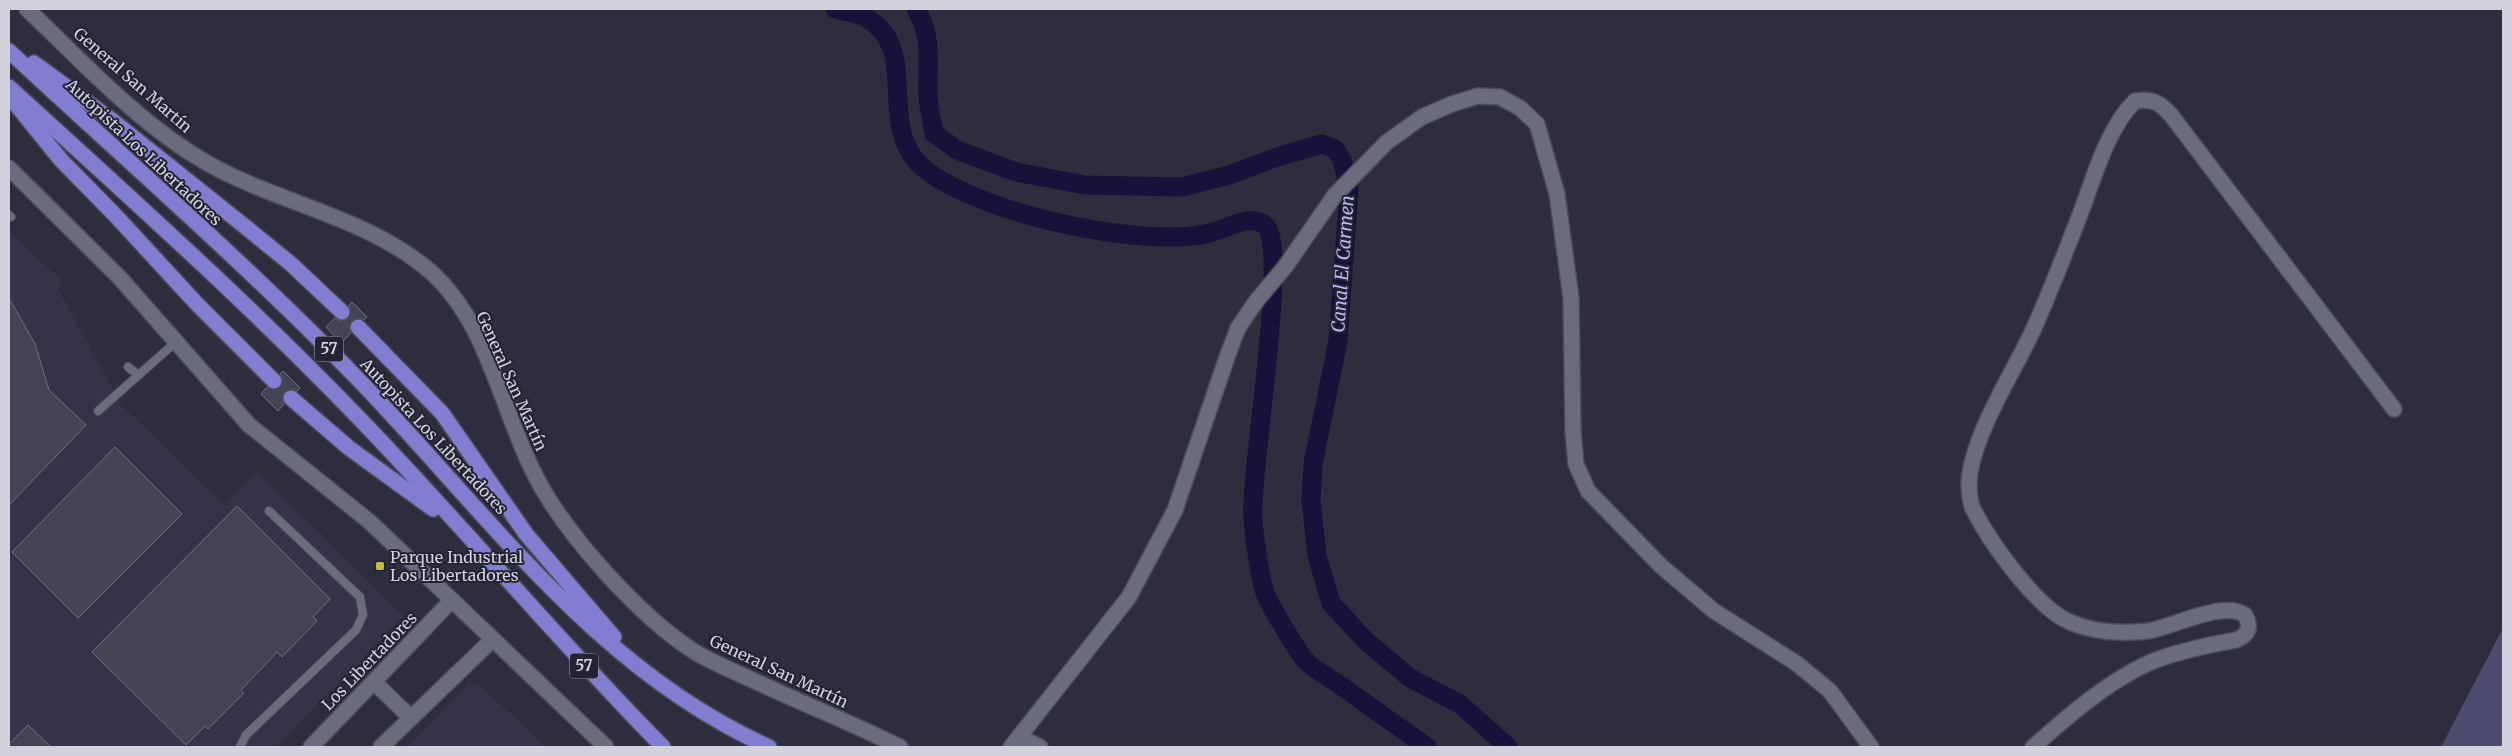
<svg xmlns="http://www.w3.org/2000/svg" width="2512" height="756" font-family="Merriweather,serif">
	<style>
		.built { fill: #34334a }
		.green { fill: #4d4c6e }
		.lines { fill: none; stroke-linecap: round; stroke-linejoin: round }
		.canal { stroke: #171239; stroke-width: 19 }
		.building { fill: #434354; stroke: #6f7082 }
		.motorway-tunnel { stroke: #464655; stroke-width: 15; stroke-dasharray: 15 8; stroke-linecap: butt }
		.service-casing { stroke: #4a4a58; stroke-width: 10 }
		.minor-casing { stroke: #4a4a58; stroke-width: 18 }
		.tertiary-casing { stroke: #4a4a58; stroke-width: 18 }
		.motorway-casing { stroke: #4a4a58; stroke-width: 18 }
		.service { stroke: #6b6b7e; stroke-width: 8 }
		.minor { stroke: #6b6b7e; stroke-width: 15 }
		.tertiary { stroke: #6b6b7e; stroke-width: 15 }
		.motorway { stroke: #817dd1; stroke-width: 15 }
		.poi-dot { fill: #c6bc3c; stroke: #232333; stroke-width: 2 }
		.labels { text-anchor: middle; stroke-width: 4; stroke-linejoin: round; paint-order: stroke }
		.shield { fill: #232333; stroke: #9e9eaa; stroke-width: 1 }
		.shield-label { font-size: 15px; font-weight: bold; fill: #d2d2dd }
		.street-label { font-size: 16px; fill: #d2d2dd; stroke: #232333 }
		.poi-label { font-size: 16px; fill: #d2d2dd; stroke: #232333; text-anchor: start }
		.water-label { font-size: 18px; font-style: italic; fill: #babaf4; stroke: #232333 }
	</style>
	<rect width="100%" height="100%" fill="#2d2d3d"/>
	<g class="built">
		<path d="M9,231L63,282L58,288L121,405L224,505L257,472L404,616L276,747H9Z"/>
		<path d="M479,684L545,747H407L468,685Z"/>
	</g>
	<path class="green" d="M2503,628V747H2441Z"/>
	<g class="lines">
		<g class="canal">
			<path d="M835,9C845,12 859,13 868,19C925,53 868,135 934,176C995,214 1102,237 1174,237C1186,237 1198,236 1209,233C1225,230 1249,213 1265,225C1290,244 1249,476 1253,519C1254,535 1260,579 1265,593C1270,606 1295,647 1304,659C1312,668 1326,676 1337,683C1367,704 1397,726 1427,747"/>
			<path d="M916,9C933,37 927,63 928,94C928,107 932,120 934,133L957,150L1016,172L1085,185L1182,187L1229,175L1280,156L1322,144L1335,149L1342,160L1349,190L1338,341L1313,464L1311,500L1317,556L1331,603L1365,640L1410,678L1460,704L1508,747"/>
		</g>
	</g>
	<g class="building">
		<path d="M9,298L35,344L49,390L86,425L9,505Z"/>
		<path d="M352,302L367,317L364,320L356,318L352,320L349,325L351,333L341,343L326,327L335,318L340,321L348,319L351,314L349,305Z"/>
		<path d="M283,371L300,388L297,391L292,389L284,392L282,397L284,404L278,411L261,394L267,387L276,390L281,387L283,379L280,374Z"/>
		<path d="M115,447L182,514L78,618L12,552Z"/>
		<path d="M237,506L330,599L313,617L317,621L282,657L277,652L241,690L244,693L208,729L205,726L186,745L92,652Z"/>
		<path d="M28,725L51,747H9V744Z"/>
	</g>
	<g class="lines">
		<g class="motorway-tunnel">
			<path d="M342,312L358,327"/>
			<path d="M274,381L291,398"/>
		</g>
		<defs>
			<g id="service">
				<path d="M9,215L11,217"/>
				<path d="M128,367L137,374"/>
				<path d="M98,411L177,341"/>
				<path d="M240,747L246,735L356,630L363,615L360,597L269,511"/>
			</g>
			<g id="minor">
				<path d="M27,9C83,62 139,124 207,163C279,204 368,217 431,272C489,324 501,411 536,477C566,535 640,617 695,652C715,664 738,673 759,683C806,705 854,724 900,747"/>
				<path d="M374,682L410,717"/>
				<path d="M1019,737L1040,747"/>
				<path d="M311,747L452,600"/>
				<path d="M381,747L493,639"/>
				<path d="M1011,747L1129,597L1175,510L1227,357L1238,328L1257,300L1285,267L1335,195L1387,142L1422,117L1452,104L1478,96L1500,97L1520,108L1537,124L1557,194L1571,298L1573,432L1576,464L1588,491L1661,566L1714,611L1796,663L1830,691L1871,747"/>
				<path d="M2033,747C2067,717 2108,681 2151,662C2178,651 2208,645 2236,640C2248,635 2252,627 2245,615C2222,600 2174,627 2148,631C2119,634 2090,633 2064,619C2033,602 1989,541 1973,509C1970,502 1969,489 1969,482C1972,435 2014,372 2034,328C2051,290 2066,251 2081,212C2094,177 2108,127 2135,101C2153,98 2160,103 2171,115L2394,409"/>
			</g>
			<path id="tertiary" d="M9,168L120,278L249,425L370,522L606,747"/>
			<g id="motorway">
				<path d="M9,51C124,158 244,262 354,375C484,508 594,669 769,747"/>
				<path d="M34,63L113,121L253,233L291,264L342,312"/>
				<path d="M9,87C126,194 245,300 355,414C461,523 557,640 663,747"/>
				<path d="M14,102L61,160L115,215L196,303L274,381"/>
				<path d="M358,327L442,413L526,534L614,637"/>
				<path d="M291,398L349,448L433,509"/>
			</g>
		</defs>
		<use href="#service" class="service-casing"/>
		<use href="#minor" class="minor-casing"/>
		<use href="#tertiary" class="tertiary-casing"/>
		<use href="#motorway" class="motorway-casing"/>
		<use href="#service" class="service"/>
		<use href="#minor" class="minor"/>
		<use href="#tertiary" class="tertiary"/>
		<use href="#motorway" class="motorway"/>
	</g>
	<rect class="poi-dot" x="375" y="561" width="10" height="10" rx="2.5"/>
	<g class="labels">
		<g class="shield">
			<rect x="315" y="336.5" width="28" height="25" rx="4"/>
			<rect x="570" y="653.5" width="28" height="25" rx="4"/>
		</g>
		<g class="shield-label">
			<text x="329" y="354">57</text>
			<text x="584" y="671">57</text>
		</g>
		<g class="street-label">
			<text transform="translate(133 80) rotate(41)" y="6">General San Martín</text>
			<text transform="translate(144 152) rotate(43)" y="6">Autopista Los Libertadores</text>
			<text transform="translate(512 381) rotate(66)" y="6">General San Martín</text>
			<text transform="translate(434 436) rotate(47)" y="6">Autopista Los Libertadores</text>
			<text transform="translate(369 661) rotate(-46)" y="6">Los Libertadores</text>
			<text transform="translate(779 671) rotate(25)" y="6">General San Martín</text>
		</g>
		<g class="poi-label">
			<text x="390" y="563">Parque Industrial<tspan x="390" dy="18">Los Libertadores</tspan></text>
		</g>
		<g class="water-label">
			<text transform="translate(1343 264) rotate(-86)" y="6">Canal El Carmen</text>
		</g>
	</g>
	<rect width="2512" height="756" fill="none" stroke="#d2d2dd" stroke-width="20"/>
</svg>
